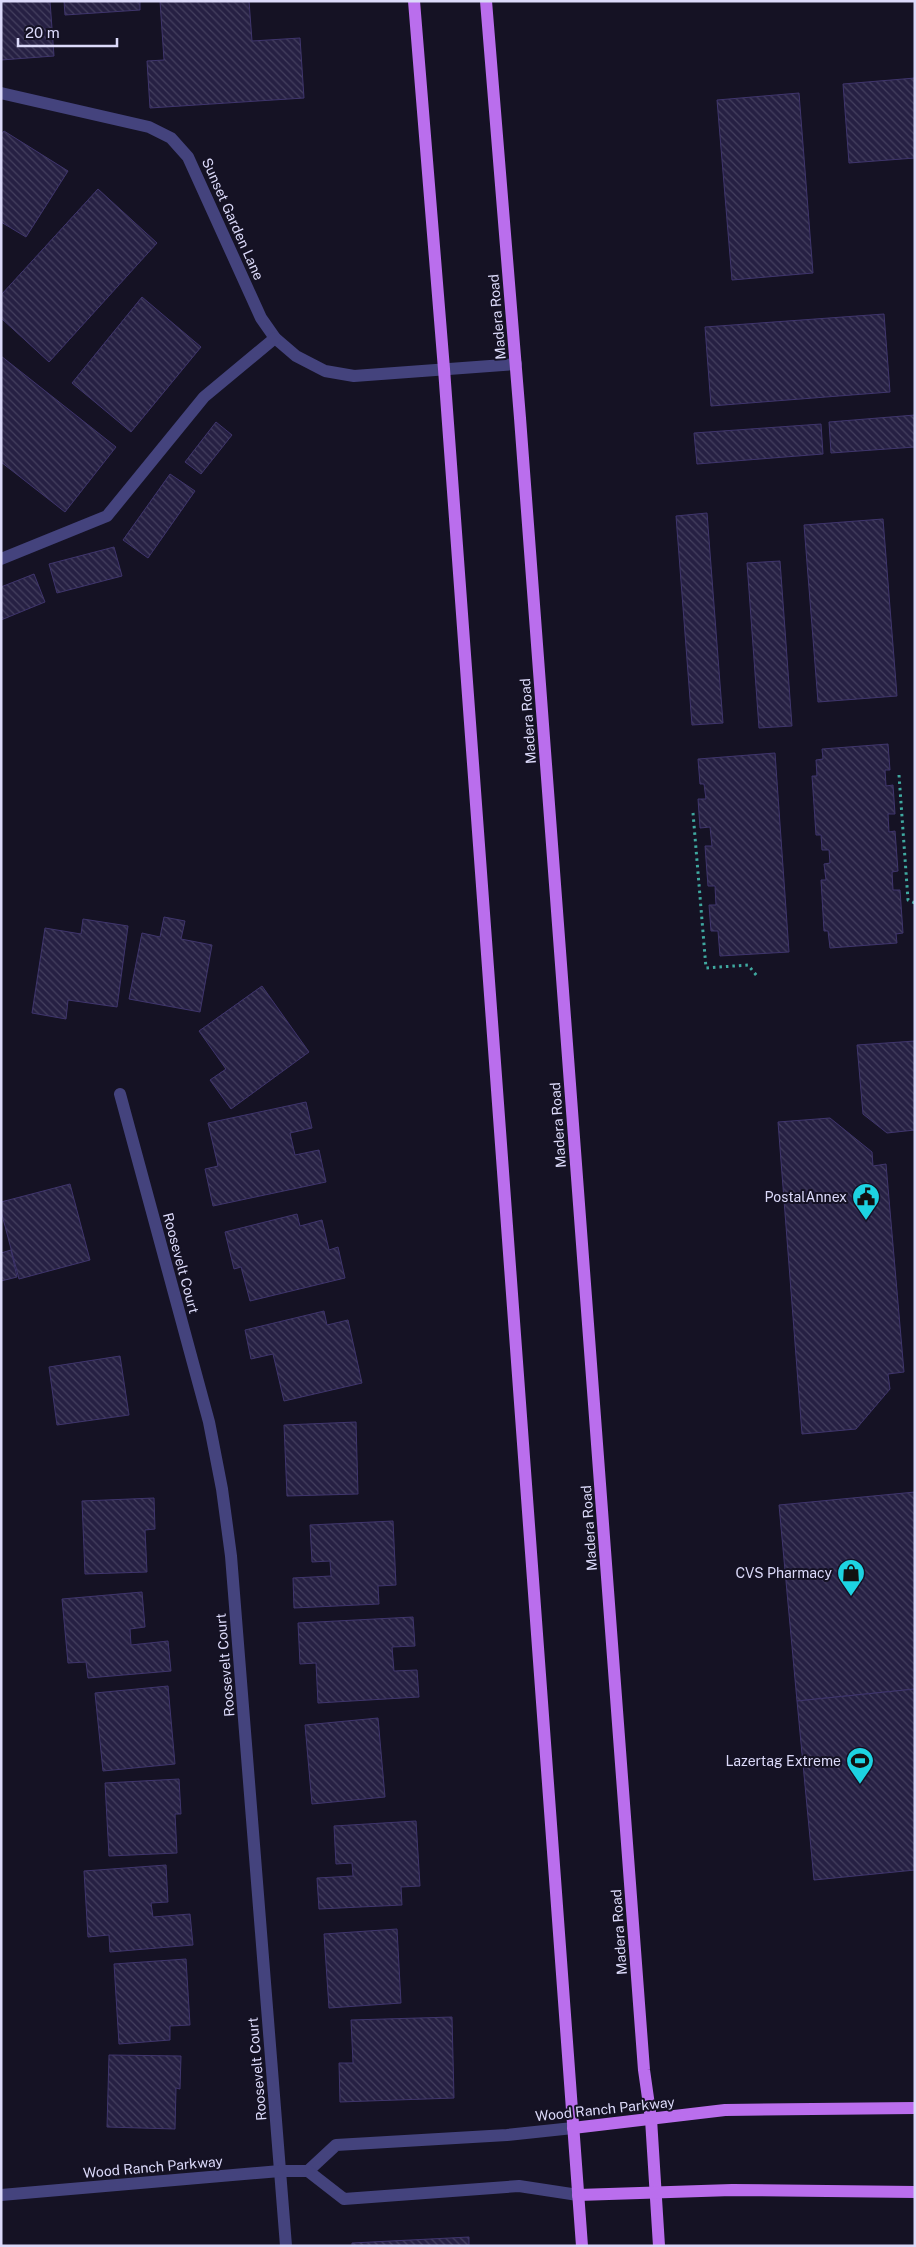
<svg xmlns="http://www.w3.org/2000/svg" width="916" height="2247" font-family="'Public Sans',sans-serif">
	<style>
		.building { fill: url(#building-back-hatch); stroke: #3f356c }
		.lines { fill: none; stroke-linecap: round; stroke-linejoin: round }
		.path { stroke: #3fa9a0; stroke-width: 3; stroke-dasharray: 2.5 4; stroke-linecap: butt }
		.minor { stroke: #44437d; stroke-width: 12 }
		.major { stroke: #ba6eed; stroke-width: 12 }
		.labels { text-anchor: middle; stroke-width: 4; stroke-linejoin: round; paint-order: stroke }
		.street-label { font-size: 14px; fill: #dcdafa; stroke: #151224 }
		.poi-label { font-size: 14px; fill: #dcdafa; stroke: #151224; text-anchor: end }
	</style>
	<defs>
		<pattern id="building-back-hatch" width="6" height="6" patternUnits="userSpaceOnUse" patternTransform="scale(1.25)"><rect width="6" height="6" fill="#262043"/><path d="M-1 5l2 2M0 0l6 6M5-1l2 2" fill="none" stroke="#45405f"/></pattern>
	</defs>
	<rect width="100%" height="100%" fill="#151224"/>
	<g class="building">
		<path d="M1,1H50L54,56L1,60Z"/>
		<path d="M64,1H140V10L65,15Z"/>
		<path d="M160,1H249L252,41L300,38L304,98L150,108L147,61L164,60Z"/>
		<path d="M915,78V158L849,163L843,84Z"/>
		<path d="M799,93L813,273L732,280L717,100Z"/>
		<path d="M4,131L68,171L26,237L1,222V135Z"/>
		<path d="M98,189L157,243L49,362L1,318V295Z"/>
		<path d="M142,297L201,347L131,432L72,383Z"/>
		<path d="M884,314L890,392L711,406L705,327Z"/>
		<path d="M1,356L116,447L65,512L1,462Z"/>
		<path d="M915,415V447L831,453L829,422Z"/>
		<path d="M216,422L232,435L201,474L185,462Z"/>
		<path d="M821,424L823,454L697,464L694,433Z"/>
		<path d="M170,474L195,491L148,558L123,540Z"/>
		<path d="M707,513L723,723L692,725L676,516Z"/>
		<path d="M883,519L897,696L818,702L804,525Z"/>
		<path d="M114,547L122,576L57,593L49,564Z"/>
		<path d="M780,561L792,726L759,728L747,563Z"/>
		<path d="M34,574L45,602L1,620V587Z"/>
		<path d="M888,744L890,770H885L886,786L893,785L895,814H888L889,832L895,831L898,871L892,872L893,890H900L903,933L896,934L897,943L830,948L828,931H824L821,880H826L824,864L830,863L829,850H822L821,835H816L812,776H817L816,760L823,759L822,749Z"/>
		<path d="M775,753L789,952L720,956L718,931H711L709,905H716L715,886H708L705,846H712L710,827L700,828L698,799H706L704,784H700L698,759Z"/>
		<path d="M164,917L185,921L181,939L212,945L200,1012L129,999L142,933L160,937Z"/>
		<path d="M83,919L128,926L117,1007L68,1000L66,1019L32,1013L45,928L81,934Z"/>
		<path d="M262,986L309,1052L231,1109L210,1080L226,1069L199,1031Z"/>
		<path d="M915,1041V1130L887,1133L863,1114L857,1045Z"/>
		<path d="M306,1102L312,1128L290,1133L295,1155L319,1150L326,1182L213,1206L205,1169L218,1166L208,1123Z"/>
		<path d="M830,1118L872,1152L873,1166L886,1164L904,1372L888,1374L890,1389L856,1429L802,1434L778,1122Z"/>
		<path d="M70,1184L90,1260L19,1279L1,1211V1202Z"/>
		<path d="M297,1214L300,1226L322,1220L329,1250L338,1247L345,1278L250,1301L241,1267L234,1269L225,1232Z"/>
		<path d="M11,1250L17,1277L1,1281V1253Z"/>
		<path d="M324,1311L327,1325L348,1320L362,1383L284,1401L273,1354L251,1359L245,1330Z"/>
		<path d="M120,1356L129,1415L57,1425L49,1367Z"/>
		<path d="M356,1422L358,1494L287,1496L284,1425Z"/>
		<path d="M915,1492V1689L797,1701L779,1505Z"/>
		<path d="M154,1498L155,1529L145,1530L147,1572L85,1574L82,1501Z"/>
		<path d="M393,1521L396,1585L378,1586L379,1604L294,1608L293,1578L331,1576L330,1561L312,1562L310,1525Z"/>
		<path d="M142,1592L145,1627L130,1629L131,1645L168,1641L171,1671L88,1678L86,1662L68,1663L62,1599Z"/>
		<path d="M413,1617L415,1646L392,1647L394,1671L417,1670L419,1697L318,1703L316,1663L300,1664L298,1623Z"/>
		<path d="M168,1686L175,1764L103,1771L95,1693Z"/>
		<path d="M915,1689V1870L814,1880L797,1701Z"/>
		<path d="M378,1718L385,1797L312,1804L305,1725Z"/>
		<path d="M179,1779L181,1814H175L177,1853L109,1856L105,1783Z"/>
		<path d="M416,1821L420,1886L401,1887L402,1905L319,1909L317,1878L353,1876L352,1863L336,1864L334,1826Z"/>
		<path d="M166,1865L168,1902L151,1903L153,1917L190,1914L193,1945L110,1952L109,1935L88,1937L84,1871Z"/>
		<path d="M397,1929L401,2003L329,2008L324,1934Z"/>
		<path d="M186,1959L190,2025L170,2026V2040L119,2044L114,1964Z"/>
		<path d="M452,2017L454,2098L340,2102L339,2063H353L351,2020Z"/>
		<path d="M109,2055L181,2056L180,2089L176,2088L175,2129L107,2127Z"/>
		<path d="M469,2237V2246H352V2243Z"/>
	</g>
	<g class="lines">
		<g class="path">
			<path d="M899,775L908,900L915,903"/>
			<path d="M693,813L706,968L748,965L757,976"/>
		</g>
		<g class="minor">
			<path d="M1,93L149,127L171,138L188,157L261,318L275,338L296,356L325,371L354,376L516,364"/>
			<path d="M1,559L107,516L204,397L275,338"/>
			<path d="M120,1094L209,1422L222,1489L231,1556L286,2246"/>
			<path d="M308,2171L336,2145L507,2135L573,2128"/>
			<path d="M1,2195L280,2171H308L344,2199L519,2186L578,2195"/>
		</g>
		<g class="major">
			<path d="M414,1L444,369L582,2246"/>
			<path d="M486,1L520,418L644,2070L651,2119L659,2246"/>
			<path d="M573,2128L725,2110L915,2108"/>
			<path d="M578,2195L732,2190L915,2192"/>
		</g>
	</g>
	<defs>
		<symbol id="civic-pin" viewBox="-11 -11 22 30"><path d="M0 17L-7.5 6A9.5 9.5 0 1 1 7.5 6Z" fill="#1dd3e2" stroke="#151224"/><path d="M-.6-6.5H3V-4.5H.6V-3L4-1V1h2V6H-6V1h2V-1L-.6-3ZM-1.2 2.5V6h2.4V2.5Z" fill="#111"/></symbol>
		<symbol id="shop-pin" viewBox="-11 -11 22 30"><path d="M0 17L-7.5 6A9.5 9.5 0 1 1 7.5 6Z" fill="#1dd3e2" stroke="#151224"/><path d="M-5-2.5h2.3a2.7 3.5 0 0 1 5.4 0H5L5.5 6h-11ZM-1.5-2.5h3a1.5 2.3 0 0 0-3 0Z" fill="#111"/></symbol>
		<symbol id="stadium-pin" viewBox="-11 -11 22 30"><path d="M0 17L-7.5 6A9.5 9.5 0 1 1 7.5 6Z" fill="#1dd3e2" stroke="#151224"/><path d="M0-5a6.5 5 0 1 0 0 10a6.5 5 0 1 0 0-10ZM-3.5-1.8h7v3.6h-7Z" fill="#111"/></symbol>
	</defs>
	<g fill-rule="evenodd">
		<use href="#civic-pin" x="850" y="1181" width="32" height="43"/>
		<use href="#shop-pin" x="835" y="1557" width="32" height="43"/>
		<use href="#stadium-pin" x="844" y="1745" width="32" height="43"/>
	</g>
	<g class="labels">
		<g class="street-label">
			<text transform="translate(233 219) rotate(66)" y="5">Sunset Garden Lane</text>
			<text transform="translate(497 317) rotate(-95)" y="5">Madera Road</text>
			<text transform="translate(528 721) rotate(-94)" y="5">Madera Road</text>
			<text transform="translate(558 1125) rotate(-94)" y="5">Madera Road</text>
			<text transform="translate(181 1263) rotate(75)" y="5">Roosevelt Court</text>
			<text transform="translate(589 1528) rotate(-94)" y="5">Madera Road</text>
			<text transform="translate(225 1665) rotate(-95)" y="5">Roosevelt Court</text>
			<text transform="translate(619 1932) rotate(-94)" y="5">Madera Road</text>
			<text transform="translate(257 2069) rotate(-95)" y="5">Roosevelt Court</text>
			<text transform="translate(605 2109) rotate(-6)" y="5">Wood Ranch Parkway</text>
			<text transform="translate(153 2167) rotate(-5)" y="5">Wood Ranch Parkway</text>
		</g>
		<g class="poi-label">
			<text x="847" y="1202">PostalAnnex</text>
			<text x="832" y="1578">CVS Pharmacy</text>
			<text x="841" y="1766">Lazertag Extreme</text>
		</g>
	</g>
	<rect width="916" height="2247" fill="none" stroke="#dcdafa" stroke-width="5"/>
	<path d="M18 38v8h99v-8" fill="none" stroke="#dcdafa" stroke-width="2.5"/>
	<text x="25" y="38" font-size="15" fill="#dcdafa" stroke="#151224" stroke-width="4" paint-order="stroke">20 m</text>
</svg>
